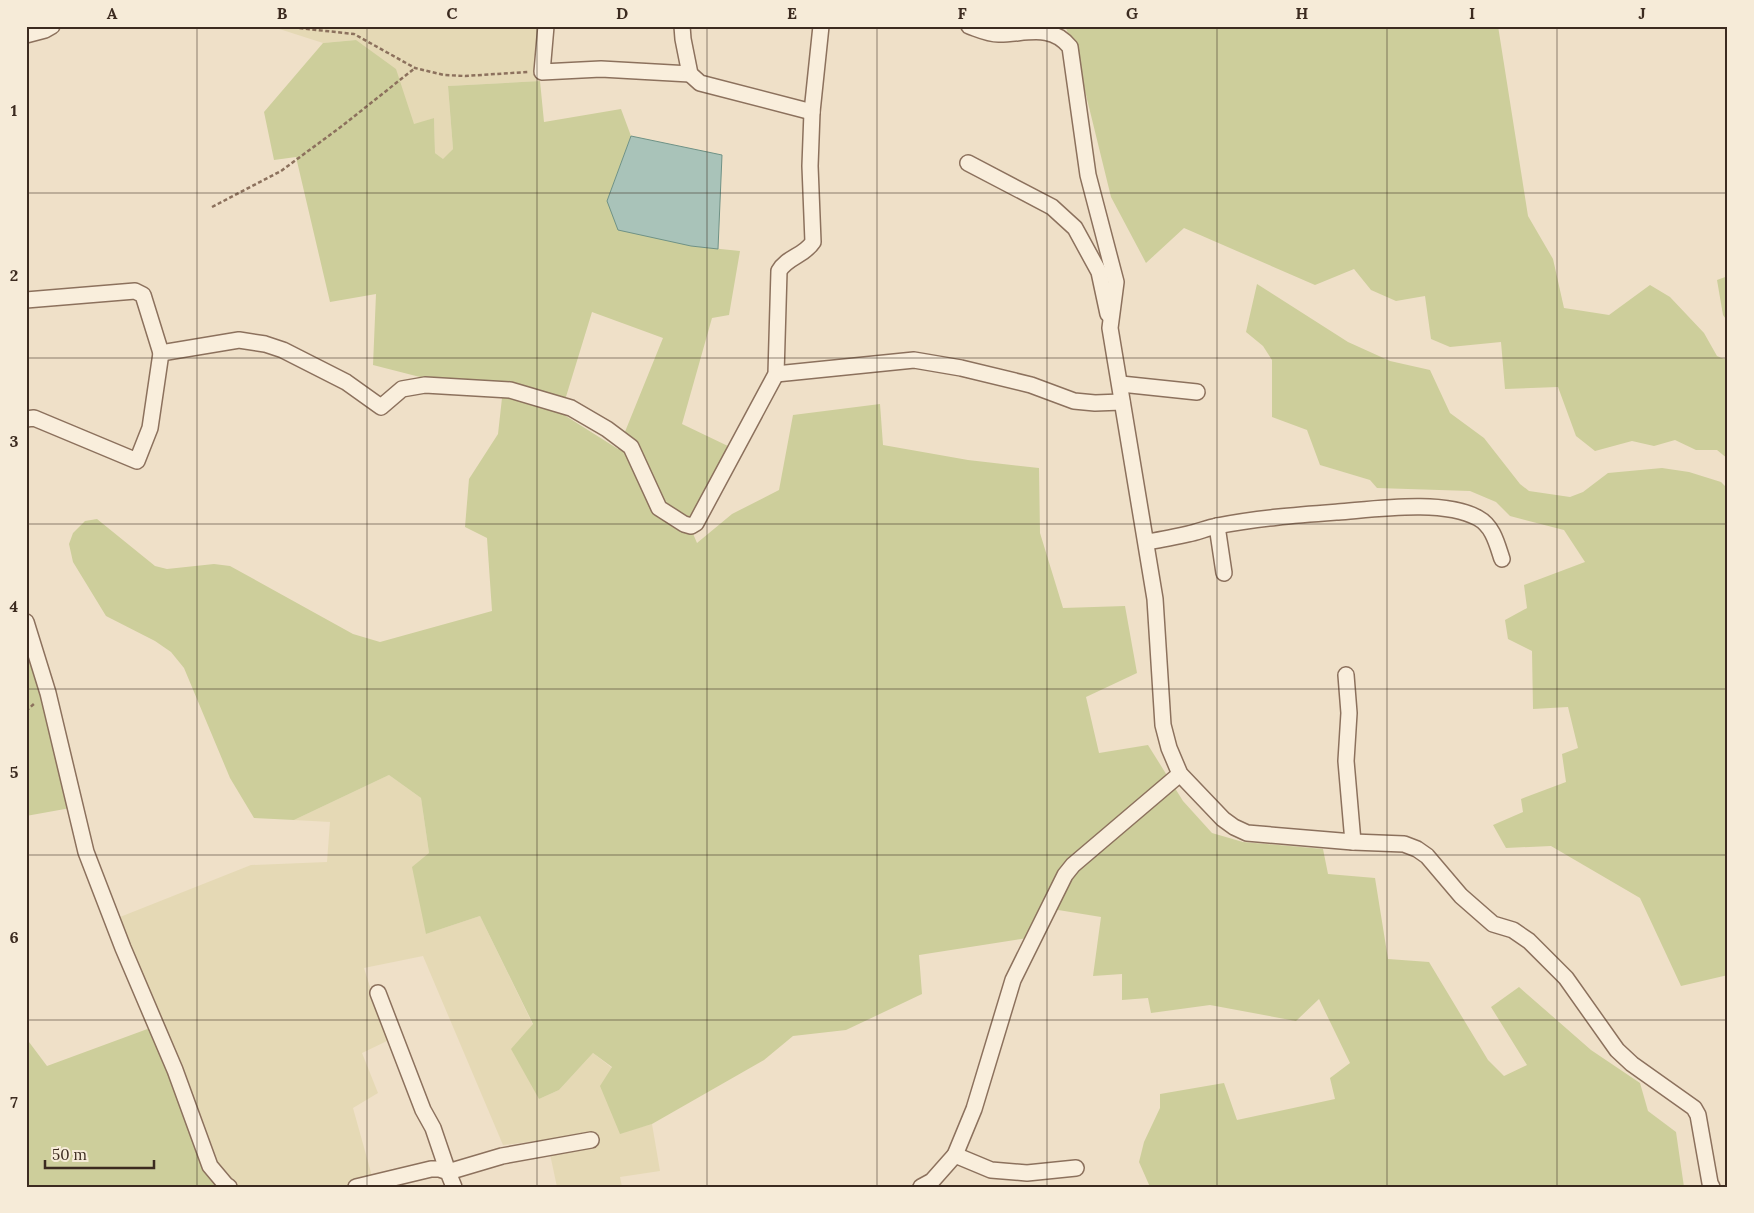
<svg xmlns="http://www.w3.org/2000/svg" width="1754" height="1213" font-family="Lora,serif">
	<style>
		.farmland { fill: #e5d9b5 }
		.green { fill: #cdce9b; fill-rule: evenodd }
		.water { fill: #a9c3b9; stroke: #6f9286 }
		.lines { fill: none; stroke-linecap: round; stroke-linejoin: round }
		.minor-casing { stroke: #8c715d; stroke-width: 18 }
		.path { stroke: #8c715d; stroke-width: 2.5; stroke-dasharray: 4 2.5; stroke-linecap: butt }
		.minor { stroke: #f9eedc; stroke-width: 15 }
		.grid { fill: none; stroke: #3c2b20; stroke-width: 1; stroke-opacity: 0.55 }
		.neatline { fill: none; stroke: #3c2b20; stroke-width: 2 }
		.grid-label { font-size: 16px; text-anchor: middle; font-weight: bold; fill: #3c2b20 }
	</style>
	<rect width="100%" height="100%" fill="#efe0c8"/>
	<g class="farmland">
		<path d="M270,26H545L540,81L448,86L453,149L444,160L435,153L434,118L414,125L356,40L323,43Z"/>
		<path d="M389,775L421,798L429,853L426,934L480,916L533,1025L539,1099L559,1090L593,1053L612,1068L620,1133L652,1124L660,1171L620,1177L622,1187H557L547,1140L503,1145L423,956L364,968L387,1041L362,1053L378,1093L353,1108L375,1187H231L200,1155L190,1101L120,917L251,865L327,862L330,822L294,820Z"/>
	</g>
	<g class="green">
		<path d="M1065,26H1498L1528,216L1553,259L1564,308L1609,315L1650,285L1670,297L1704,333L1717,356L1724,359L1728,357V459L1717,450H1696L1675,440L1654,446L1632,441L1595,451L1576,436L1558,387L1505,389L1501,342L1450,347L1431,339L1425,296L1396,301L1371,290L1354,269L1315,285L1184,228L1146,263L1111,197L1075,50Z"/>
		<path d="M356,40L396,69L414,124L434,118L435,153L443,159L453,149L448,86L540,81L544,122L621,109L631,136L607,201L691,246L740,251L729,315L712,318L682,424L730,447L691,529L697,543L732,514L779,490L793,415L880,404L883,445L968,460L1039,468L1040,533L1063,608L1125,606L1137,673L1086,697L1099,753L1148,745L1183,801L1212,833L1243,842L1323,849L1328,874L1375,878L1388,959L1429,962L1488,1060L1504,1076L1527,1065L1491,1007L1519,987L1591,1050L1640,1083L1648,1111L1676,1132L1684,1187H1150L1139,1162L1144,1142L1160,1108V1094L1224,1083L1237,1120L1335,1099L1330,1078L1350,1063L1319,999L1296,1021L1210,1005L1151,1013L1148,998L1122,1000V974L1093,976L1101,917L1046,908L1028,938L919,955L922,994L846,1030L793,1036L764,1060L652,1124L620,1134L600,1086L612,1067L593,1053L559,1090L539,1099L511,1049L533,1024L480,916L426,934L412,867L429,853L421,798L389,775L294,820L254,818L230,778L184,668L171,652L155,641L106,616L73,562L69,544L73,533L85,521L97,519L155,566L167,569L214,564L230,566L353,634L380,642L492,611L487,538L465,527L469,479L498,434L502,398L373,365L376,294L330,302L296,157L274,160L264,112L323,43ZM592,312L663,338L618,449L561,413Z"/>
		<path d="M1728,276V322L1723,315L1717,280Z"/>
		<path d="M1257,284L1348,342L1390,361L1430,370L1450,413L1484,438L1520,484L1529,491L1570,497L1583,492L1608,473L1662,468L1689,472L1721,482L1728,489V975L1681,986L1640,898L1551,846L1506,848L1493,825L1523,812L1521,799L1566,782L1562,754L1578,748L1568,707L1533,709L1532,651L1508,639L1505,620L1527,608L1524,585L1585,562L1564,530L1510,516L1496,502L1470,491L1377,488L1370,480L1320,465L1307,430L1272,417V360L1263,346L1246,332Z"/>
		<path d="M26,622L76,807L26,816Z"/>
		<path d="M161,1024L200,1155L231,1187H26V1038L47,1066Z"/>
	</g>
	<path class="water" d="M631,136L722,155L718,249L691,246L618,230L607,201Z"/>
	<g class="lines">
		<defs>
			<g id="minor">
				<path d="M546,26L542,72L601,69L690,74"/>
				<path d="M682,26L683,39L690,74L700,83L812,112"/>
				<path d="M969,26C978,29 990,35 1000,34C1025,34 1051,23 1070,47L1088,175L1116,282L1110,328L1155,599L1163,725L1169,748L1180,774L1223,819L1234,827L1247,833L1353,842L1404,844L1417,849L1427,856L1461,896L1493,924L1513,930L1529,941L1566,978L1617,1050L1632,1064L1694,1108L1698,1115L1710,1183L1712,1187"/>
				<path d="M26,35L45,30L52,26"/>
				<path d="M968,163L1052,207L1075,228L1099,272L1108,314"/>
				<path d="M26,300L135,291L143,295L161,353L239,340L265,344L283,350L346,382L381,407L402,389L425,385L510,390L571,408L607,429L631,447L659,508L684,524L691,526L696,523L776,374L779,271C787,257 804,256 813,242L810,166L812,112L821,26"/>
				<path d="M776,374L914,360L961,368L1031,385L1074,401L1095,403L1122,402"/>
				<path d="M1121,384L1197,392"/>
				<path d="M26,419L34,418L137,461L150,428L161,353"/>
				<path d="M1217,526L1224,573"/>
				<path d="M1147,542C1160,540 1174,537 1188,534C1198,532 1207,528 1217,526C1257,518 1298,515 1338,512C1376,509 1444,499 1478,518C1493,526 1497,544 1502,559"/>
				<path d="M26,622L48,693L86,852L123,948L175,1070L210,1166L226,1185L229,1187"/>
				<path d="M1346,675L1349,713L1346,761L1353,842"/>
				<path d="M378,993L423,1110L433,1128L448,1172L502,1156L591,1140"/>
				<path d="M955,1155L991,1170L1027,1173L1076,1168"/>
				<path d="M356,1187L431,1169H439L448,1172L454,1187"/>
				<path d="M921,1187L932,1181L955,1155L974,1109L1013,980L1065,875L1073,865L1180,774"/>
			</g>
		</defs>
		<use href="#minor" class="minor-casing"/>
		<g class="path">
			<path d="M280,26L354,34L415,68L444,75L465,76L528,72"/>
			<path d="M212,207L281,171L342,126L415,68"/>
			<path d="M26,711L35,703"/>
		</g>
		<use href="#minor" class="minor"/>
	</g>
	<path class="grid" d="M197,26V1187M367,26V1187M537,26V1187M707,26V1187M877,26V1187M1047,26V1187M1217,26V1187M1387,26V1187M1557,26V1187M26,193H1728M26,358H1728M26,524H1728M26,689H1728M26,855H1728M26,1020H1728"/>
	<rect width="1754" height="1213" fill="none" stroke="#f6ebd8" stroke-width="55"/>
	<path d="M45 1160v8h109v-8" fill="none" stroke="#3c2b20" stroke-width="2.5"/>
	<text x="52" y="1160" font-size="15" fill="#3c2b20" stroke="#f6ebd8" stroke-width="4" paint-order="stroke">50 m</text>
	<rect x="28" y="28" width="1698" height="1158" class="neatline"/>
	<g class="grid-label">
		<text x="112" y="19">A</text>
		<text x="282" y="19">B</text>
		<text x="452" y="19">C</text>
		<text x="622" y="19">D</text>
		<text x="792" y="19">E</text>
		<text x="962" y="19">F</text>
		<text x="1132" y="19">G</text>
		<text x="1302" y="19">H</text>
		<text x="1472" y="19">I</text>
		<text x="1642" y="19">J</text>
		<text x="14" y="116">1</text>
		<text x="14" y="281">2</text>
		<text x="14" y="447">3</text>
		<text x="14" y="612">4</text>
		<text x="14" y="778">5</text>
		<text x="14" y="943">6</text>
		<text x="14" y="1108">7</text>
	</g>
</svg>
